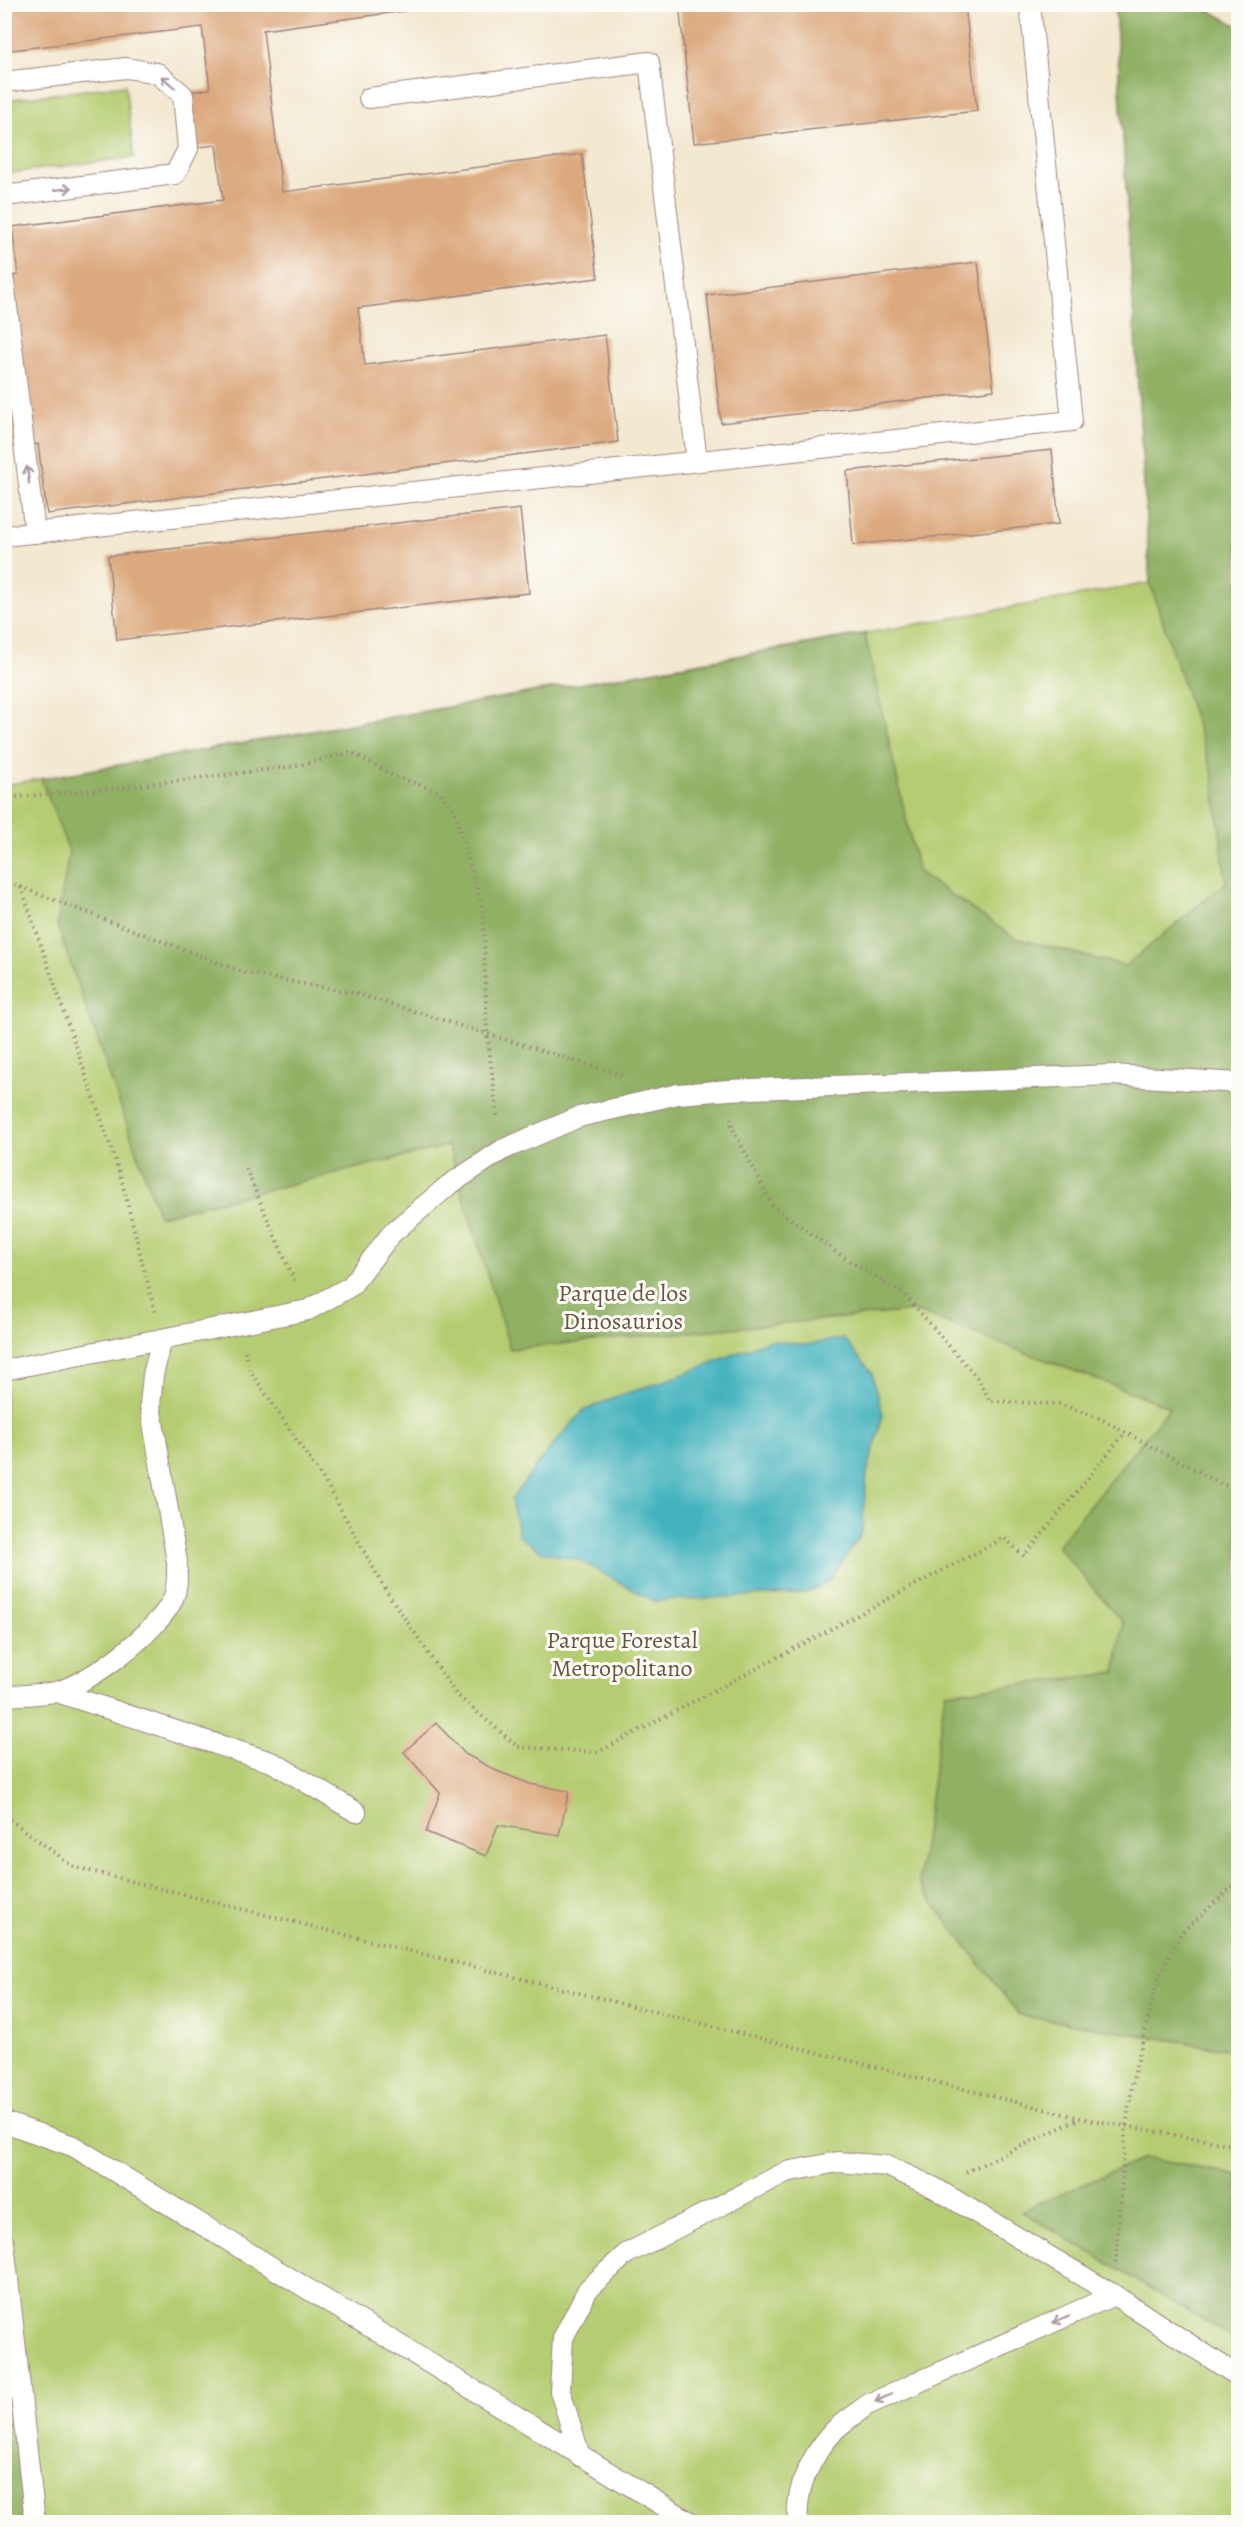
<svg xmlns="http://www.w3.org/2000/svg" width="1243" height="2527" font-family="Alegreya,serif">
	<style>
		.green { fill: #b5cd72; stroke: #80764e; stroke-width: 1.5 }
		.forest { fill: #90b064; stroke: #6d6848; stroke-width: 1.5 }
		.water { fill: #44b3be; stroke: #476974; stroke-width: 1.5 }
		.building { fill: #dca97e }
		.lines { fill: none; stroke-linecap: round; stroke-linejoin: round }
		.lane-casing { stroke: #9e847e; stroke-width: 22 }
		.path { stroke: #9e847e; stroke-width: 4; stroke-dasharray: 1.5 4.5; stroke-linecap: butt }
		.lane { stroke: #fff; stroke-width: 20 }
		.oneway { stroke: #ae9aa0 }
		.labels { text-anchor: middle; stroke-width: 6; stroke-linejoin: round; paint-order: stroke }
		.park-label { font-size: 24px; fill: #6a5340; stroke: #fdfcf7 }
	</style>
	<rect width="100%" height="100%" fill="#fdfcf7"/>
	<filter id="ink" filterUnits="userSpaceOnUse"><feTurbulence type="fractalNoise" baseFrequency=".0167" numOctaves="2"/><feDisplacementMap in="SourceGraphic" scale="12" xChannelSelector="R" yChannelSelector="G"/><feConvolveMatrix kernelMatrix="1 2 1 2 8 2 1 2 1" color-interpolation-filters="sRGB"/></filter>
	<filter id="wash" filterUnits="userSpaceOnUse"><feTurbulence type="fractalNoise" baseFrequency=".008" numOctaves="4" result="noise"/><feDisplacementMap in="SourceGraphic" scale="24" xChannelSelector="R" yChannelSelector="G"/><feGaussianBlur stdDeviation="1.35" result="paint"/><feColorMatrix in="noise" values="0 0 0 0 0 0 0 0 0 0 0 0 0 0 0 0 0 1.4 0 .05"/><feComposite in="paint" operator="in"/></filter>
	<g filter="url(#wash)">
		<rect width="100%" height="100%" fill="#f3e8d0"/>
		<g class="green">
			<path d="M1115,5H1199L1238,26V2522H5V785L1150,583Z"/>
			<path d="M125,85L134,157L11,173L5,100Z"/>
		</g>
		<g class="forest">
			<path d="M1115,5H1199L1238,26V2051L1019,2015L918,1883L945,1693L1115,1673L1123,1623L1057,1546L1170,1407L915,1311L510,1349L448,1146L159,1216L57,925L69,851L41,779L865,634L918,872L1015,938L1125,966L1226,883L1213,775L1150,583Z"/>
			<path d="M1144,2158L1238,2175V2341L1021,2211Z"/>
			<path d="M5,2243L35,2522H5Z"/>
		</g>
		<path class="water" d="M843,1338L872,1373L883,1415L867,1473L862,1533L829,1581L806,1593L654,1601L579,1560L543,1552L519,1536L511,1500L546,1453L583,1411L615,1397L679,1376L769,1340L806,1345Z"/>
		<g id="blocks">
			<g class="building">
				<path d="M4,4H457L263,30L282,192L582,154L598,278L358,308L365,365L605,335L618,442L47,514L38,444L4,448V277L18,275L12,227L223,200L216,145L181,149L175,94L210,89L202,27L4,51Z"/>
				<path d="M679,4H965L977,111L694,143Z"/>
				<path d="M978,262L994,390L721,423L707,295Z"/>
				<path d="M1052,450L1059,524L853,545L847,471Z"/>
				<path d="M520,509L529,593L117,640L108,556Z"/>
				<path d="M436,1723L465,1754L497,1771L530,1784L569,1791L559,1835L498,1825L486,1856L426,1832L440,1793L404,1752Z"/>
			</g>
		</g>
	</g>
	<g filter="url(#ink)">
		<use href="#blocks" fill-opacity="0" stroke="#9e847e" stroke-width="1.5"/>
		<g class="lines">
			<defs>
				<g id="lane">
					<path d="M4,82L126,68L157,73L183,95L188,149L175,174L4,196"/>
					<path d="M369,98L649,62L697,461"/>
					<path d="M4,282L35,533"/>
					<path d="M4,536L1072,421L1030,4"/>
					<path d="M4,1370L308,1310L351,1286L392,1233L449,1185L502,1150L579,1117L678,1094L729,1090L1112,1075L1238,1083"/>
					<path d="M57,1692L274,1763L356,1812"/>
					<path d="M4,1696C21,1695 39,1695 55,1692C89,1685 159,1630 173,1599C178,1587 177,1575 177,1562L150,1405L153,1375L162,1339"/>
					<path d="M4,2122L73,2146L690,2522"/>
					<path d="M4,2243L35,2522"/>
					<path d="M580,2456L560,2391L563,2338L588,2289L626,2254L786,2172L838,2162L887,2166L933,2187L1114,2295L1238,2376"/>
					<path d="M798,2522C795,2489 811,2456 833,2432C842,2422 856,2414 867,2405L1114,2295"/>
				</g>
			</defs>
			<use href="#lane" class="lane-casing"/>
			<g class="path">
				<path d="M1234,4V24L1238,44"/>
				<path d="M4,798L109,789L297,766L351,752L394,776L440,792L455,813L483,909L487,1033L498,1120"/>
				<path d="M4,879L15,885L245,973L358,994L624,1076"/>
				<path d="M21,887L120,1174L155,1312"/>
				<path d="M731,1118L732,1127L772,1205L843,1257L904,1294L978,1379L990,1401L1059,1404L1097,1417L1223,1485L1238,1489"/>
				<path d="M246,1169L295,1282"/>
				<path d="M245,1351L249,1369L329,1488L385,1589L456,1694L518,1747L598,1752L1004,1538L1024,1556L1125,1433"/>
				<path d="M5,1816L74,1867L1080,2118L1238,2146"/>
				<path d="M966,2172L1079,2119"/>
				<path d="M1116,2263L1126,2125L1133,2080L1157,1981L1181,1933L1238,1882"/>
			</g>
			<use href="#lane" class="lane"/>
		</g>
		<defs><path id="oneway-shaft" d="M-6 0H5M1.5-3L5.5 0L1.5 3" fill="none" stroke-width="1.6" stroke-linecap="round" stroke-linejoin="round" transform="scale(1.5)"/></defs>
		<g class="oneway">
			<use href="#oneway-shaft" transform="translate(168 82) rotate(-139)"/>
			<use href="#oneway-shaft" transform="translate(63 189) rotate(-7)"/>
			<use href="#oneway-shaft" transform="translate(28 475) rotate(-97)"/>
			<use href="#oneway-shaft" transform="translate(1061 2319) rotate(156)"/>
			<use href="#oneway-shaft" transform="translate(883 2398) rotate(156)"/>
		</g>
	</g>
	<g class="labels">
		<g class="park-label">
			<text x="623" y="1301">Parque de los<tspan x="623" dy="28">Dinosaurios</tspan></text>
			<text x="622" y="1648">Parque Forestal<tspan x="622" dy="28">Metropolitano</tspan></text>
		</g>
	</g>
	<rect width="1243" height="2527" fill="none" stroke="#fdfcf7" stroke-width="24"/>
</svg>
